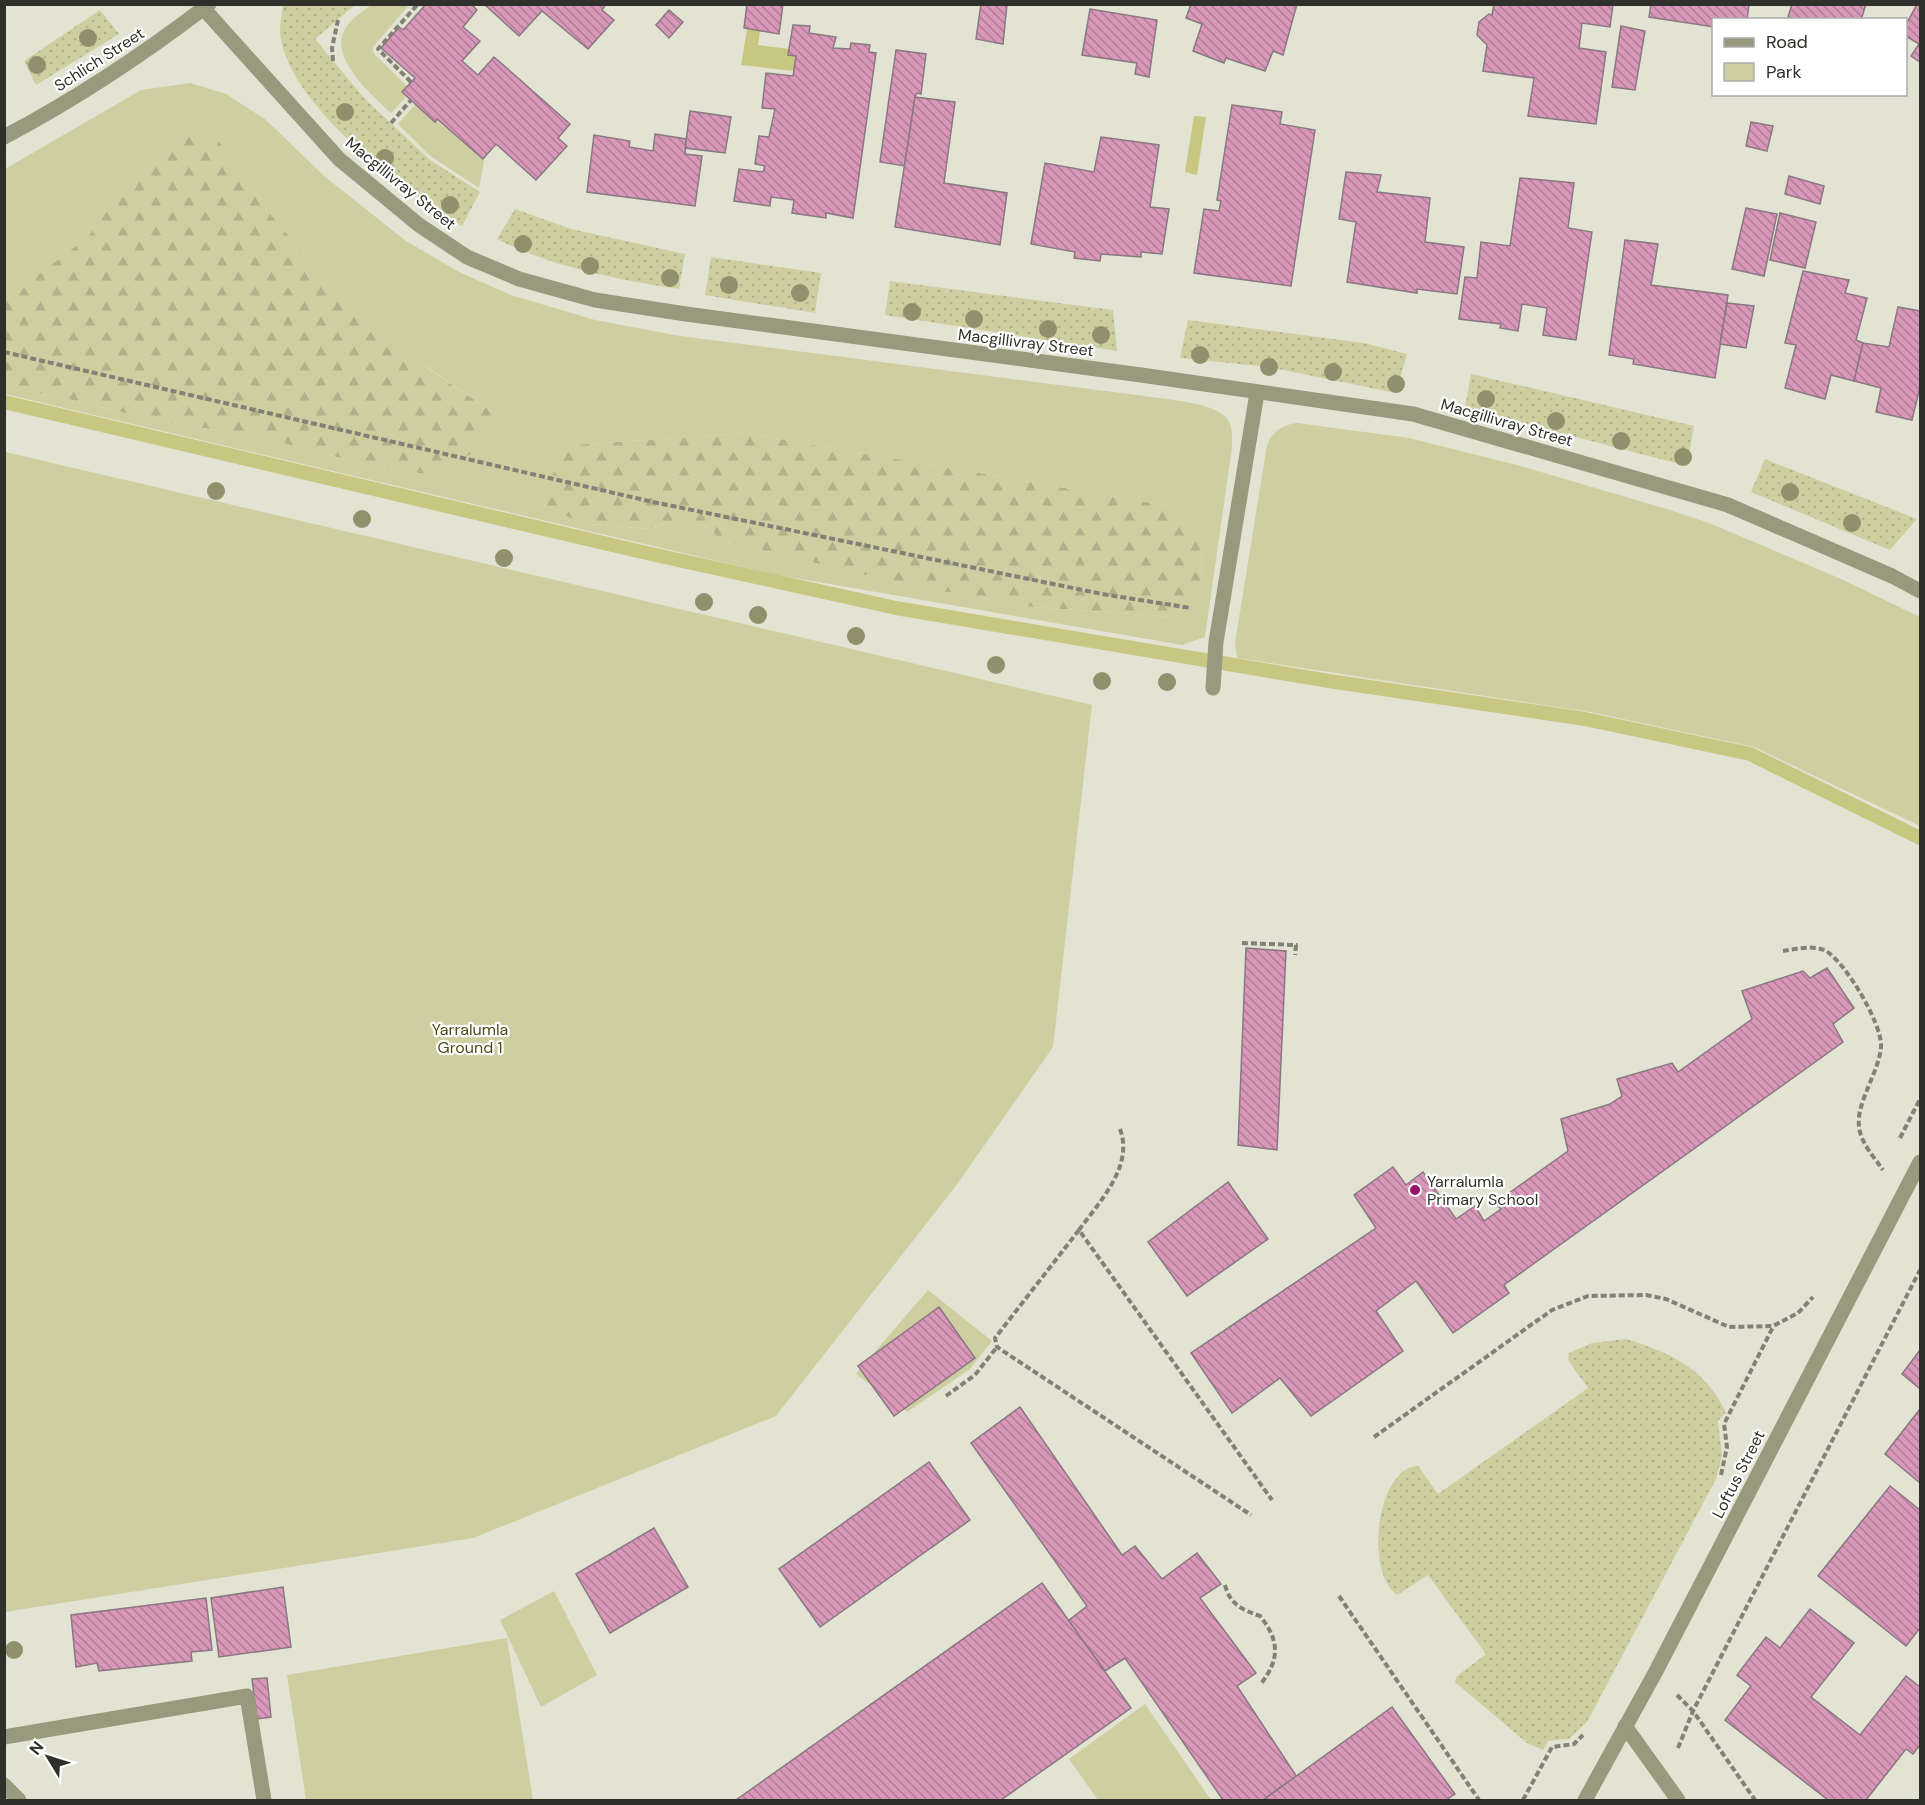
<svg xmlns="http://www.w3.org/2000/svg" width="1925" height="1805" font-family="'DM Sans',sans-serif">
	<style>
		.grass { fill: url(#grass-dots) }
		.forest { fill: url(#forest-firs) }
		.green { fill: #cecea0; fill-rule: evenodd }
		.water { fill: #c7c782 }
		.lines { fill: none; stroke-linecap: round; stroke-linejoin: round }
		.stream { stroke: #c7c782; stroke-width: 14 }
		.building { fill: url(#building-back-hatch); stroke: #887880; stroke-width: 1.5 }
		.path { stroke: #818177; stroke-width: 4; stroke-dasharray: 6 3; stroke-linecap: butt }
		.minor { stroke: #98997d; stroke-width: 15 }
		.tree { fill: #90906c }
		.poi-dot { fill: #971369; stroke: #fff; stroke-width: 2 }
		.labels { text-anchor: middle; stroke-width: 4.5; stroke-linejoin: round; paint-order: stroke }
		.street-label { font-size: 16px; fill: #30302a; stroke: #fff }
		.park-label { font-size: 16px; fill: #4c4c18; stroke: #fff }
		.poi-label { font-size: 16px; fill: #30302a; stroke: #fff; text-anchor: start }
	</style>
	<defs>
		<pattern id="grass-dots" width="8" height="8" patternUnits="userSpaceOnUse" patternTransform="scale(1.5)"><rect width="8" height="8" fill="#cecea0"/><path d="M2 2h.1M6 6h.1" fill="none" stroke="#b1b18a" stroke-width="1.8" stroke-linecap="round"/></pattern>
		<pattern id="forest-firs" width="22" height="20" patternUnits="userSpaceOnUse" patternTransform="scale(1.5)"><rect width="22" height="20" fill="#cecea0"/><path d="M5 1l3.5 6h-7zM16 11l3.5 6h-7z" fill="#b1b18a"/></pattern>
		<pattern id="building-back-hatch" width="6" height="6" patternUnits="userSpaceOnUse" patternTransform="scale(1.5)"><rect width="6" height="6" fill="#d997b9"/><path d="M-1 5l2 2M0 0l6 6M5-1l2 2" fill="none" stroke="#b07c97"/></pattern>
	</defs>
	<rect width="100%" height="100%" fill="#e3e3d3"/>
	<g class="grass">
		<path d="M283,5H355L315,39L365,99L430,160L480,192L462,226C405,190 286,105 280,32C280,23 282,13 283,5Z"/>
		<path d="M100,10L119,34L36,85L24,61Z"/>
		<path d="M515,209L571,229L685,254L679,289C615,279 555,268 497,239Z"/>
		<path d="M711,257L821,273L815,313L705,295Z"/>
		<path d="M890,281L1113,310L1117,351L885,315Z"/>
		<path d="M1188,320L1364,343L1407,354L1396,393L1269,367L1180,358Z"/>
		<path d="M1471,374L1694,426L1687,466L1465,408Z"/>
		<path d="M1765,459L1917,519L1890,550L1751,492Z"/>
		<path d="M1626,1339C1673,1354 1703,1367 1726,1412L1718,1421L1722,1456L1716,1479L1587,1722L1569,1739L1548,1741L1543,1750L1527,1743L1455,1682L1457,1676L1486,1654L1428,1575L1397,1595C1363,1569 1378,1467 1418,1466L1438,1494L1588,1388L1568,1360L1569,1353L1592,1343Z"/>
	</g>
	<g class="forest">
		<path d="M181,132L216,136L265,208L427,368L494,413L479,450L431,475L364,464L251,435L162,422L64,398L5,387V291L24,286L114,196L139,163Z"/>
		<path d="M746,433L1170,506L1201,528L1202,587L1187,618L1020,606L894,582L719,540L710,528L676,519L649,529L580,523L535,500L572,445Z"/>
	</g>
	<g class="green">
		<path d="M371,5H409L373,47L374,54L407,86V96L391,113C373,96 330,59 344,31C349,20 362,12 371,5Z"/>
		<path d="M190,83L226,94L265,119L324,176L406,241L461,273L511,295L595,320L680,336L1144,396C1163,399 1217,402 1228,420C1233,428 1232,438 1232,447L1205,637L1182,645L772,574L5,394V387L64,398L162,422L251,435L364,464L431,475L479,450L494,413L362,323L265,208L215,136L181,132L139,163L88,237L24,286L5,291V169L141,90ZM746,433L1170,506L1201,528L1202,587L1187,618L1020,606L894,582L719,540L711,528L676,519L649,529L580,523L535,500L572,445Z"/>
		<path d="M416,104L483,159L484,162L479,188L429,155L398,124Z"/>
		<path d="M1297,423L1409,438L1517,465L1670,510L1709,523L1839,578L1920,617V826L1754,747L1590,712L1237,658L1235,643L1267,445C1273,431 1282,425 1297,423Z"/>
		<path d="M5,452L1092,705L1053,1047L958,1183L776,1416L473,1538L5,1612Z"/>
		<path d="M928,1290L992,1341L970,1369L907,1412L856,1374Z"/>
		<path d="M554,1591L597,1675L541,1707L500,1620Z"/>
		<path d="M507,1638L533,1800H306L287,1675Z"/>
		<path d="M1145,1704L1211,1800H1098L1069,1759Z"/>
	</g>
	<g class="water">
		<path d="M747,29L760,30L758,45L789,49L788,55L796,56L794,71L741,65Z"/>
		<path d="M1194,116L1206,117L1197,175L1185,172Z"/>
	</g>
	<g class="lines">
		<path class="stream" d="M4,402L642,552L896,608L1329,681L1585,719L1750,754L1920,838"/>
	</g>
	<g class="building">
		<path d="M426,4H471L477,10L463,27L480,41L462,61L478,75L494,57L570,124L558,138L567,146L536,180L496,144L483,159L437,119L435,122L402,92L415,78L381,48L399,27L403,30Z"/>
		<path d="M484,4H606L602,10L614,20L588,49L542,11L519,36Z"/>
		<path d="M747,4H783L779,34L744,28Z"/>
		<path d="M981,4H1007L1003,44L976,39Z"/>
		<path d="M1191,4H1297L1283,55L1273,51L1265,71L1226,58L1224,63L1193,51L1202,24L1186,18Z"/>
		<path d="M1494,4H1613L1610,27L1582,23L1579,48L1606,52L1596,124L1528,116L1534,78L1483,71L1487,45L1477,35L1479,22L1489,14L1492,15Z"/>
		<path d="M1651,4H1749L1747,20H1714V27L1649,17Z"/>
		<path d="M1792,4H1866L1861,20H1787Z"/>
		<path d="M1917,4H1920V62L1911,56L1919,44L1906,36V25Z"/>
		<path d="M1090,9L1157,20L1149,77L1135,74L1137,63L1082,55Z"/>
		<path d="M669,10L683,22L669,38L656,25Z"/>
		<path d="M793,25L810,26L809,33L836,37L833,48L850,49L851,43L870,45L869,52L876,53L853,218L826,213V218L792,213L794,200L771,197L770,206L734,201L739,169L763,172L765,166L755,164L759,136L769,137L775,109L762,108L766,73L793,76L796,56L788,55Z"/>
		<path d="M1621,26L1645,31L1635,90L1612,87Z"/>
		<path d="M896,50L926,54L921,94L917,93L915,97L905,166L880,162Z"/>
		<path d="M915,97L955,102L944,183L1007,193L1000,245L895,227Z"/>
		<path d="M1232,105L1282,112L1280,124L1315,130L1291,286L1194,273L1204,209L1219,211L1221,201L1217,200Z"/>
		<path d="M690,111L731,117L725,153L685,148Z"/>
		<path d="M1751,122L1773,126L1767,151L1746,146Z"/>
		<path d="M655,134L686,139L685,154L702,156L695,206L587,192L594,135L630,141L629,147L653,151Z"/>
		<path d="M1101,137L1159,145L1150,207L1169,209L1162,254L1141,252V257L1101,254L1100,261L1074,258L1075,252L1031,244L1045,163L1094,172Z"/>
		<path d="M1346,172L1381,175L1377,192L1430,198L1425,242L1464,247L1457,294L1417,289V293L1347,282L1356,222L1339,219Z"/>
		<path d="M1789,176L1824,186L1820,204L1785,194Z"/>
		<path d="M1520,178L1574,183L1568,228L1592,232L1576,340L1543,335L1547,308L1522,304L1518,331L1500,328L1501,324L1459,319L1465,277L1477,278L1481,242L1510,246Z"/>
		<path d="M1746,208L1777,214L1764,276L1732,269Z"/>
		<path d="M1780,213L1816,222L1805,268L1770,260Z"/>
		<path d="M1625,240L1658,244L1651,285L1728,295L1715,378L1633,364L1634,359L1609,355Z"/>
		<path d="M1803,271L1849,280L1845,293L1867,298L1856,340L1863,343L1854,381L1831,375L1825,399L1785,388L1796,345L1785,343Z"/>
		<path d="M1727,303L1754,306L1746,348L1720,344Z"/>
		<path d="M1898,307L1920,311V387L1912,420L1876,412L1881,388L1854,381L1863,343L1889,347Z"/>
		<path d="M1246,948L1286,951L1277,1150L1238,1145Z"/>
		<path d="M1827,968L1854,1008L1833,1024L1843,1042L1504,1285L1509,1293L1453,1333L1416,1281L1376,1311L1403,1351L1311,1416L1280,1378L1232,1413L1191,1353L1376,1228L1354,1195L1393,1167L1406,1185L1423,1172L1456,1219L1475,1206L1484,1221L1501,1209L1495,1203L1568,1151L1561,1119L1610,1104L1622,1096L1617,1079L1672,1063L1678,1072L1752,1019L1742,991L1803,971L1810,978Z"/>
		<path d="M1228,1182L1268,1239L1187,1296L1148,1242Z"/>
		<path d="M939,1307L975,1358L894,1416L858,1366Z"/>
		<path d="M1920,1350V1389L1902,1374Z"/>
		<path d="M1020,1407L1122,1555L1135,1546L1162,1579L1197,1553L1221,1584L1200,1598L1256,1673L1237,1686L1297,1777L1263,1800H1223L1125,1658L1105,1671L1068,1621L1087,1606L971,1443Z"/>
		<path d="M1920,1409V1483L1885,1454Z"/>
		<path d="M929,1462L970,1520L820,1627L779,1569Z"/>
		<path d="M1890,1486L1920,1510V1628L1906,1646L1818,1576Z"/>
		<path d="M654,1528L688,1587L610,1633L576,1574Z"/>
		<path d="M1042,1583L1131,1708L1001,1800H736Z"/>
		<path d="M283,1587L291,1647L219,1657L211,1598Z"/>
		<path d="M206,1598L212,1650L191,1652L192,1661L99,1671L97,1663L76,1667L71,1615Z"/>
		<path d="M1810,1609L1854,1643L1811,1697L1860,1735L1906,1676L1920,1687V1745L1913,1754L1906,1749L1866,1800H1828L1725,1720L1751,1686L1737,1675L1766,1637L1780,1648Z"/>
		<path d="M267,1678L271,1717L257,1719L252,1679Z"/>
		<path d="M1392,1707L1455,1794L1446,1800H1263Z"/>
	</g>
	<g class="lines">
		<g class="path">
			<path d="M333,61L332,48L338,20"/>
			<path d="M411,82L378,49L418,4"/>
			<path d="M391,123L411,100"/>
			<path d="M4,352L653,502L1102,594L1191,608"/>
			<path d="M1242,943L1296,945L1295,955"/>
			<path d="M1783,951C1796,949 1811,945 1824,950C1844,959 1883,1025 1881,1047C1879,1072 1856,1103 1859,1126C1860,1142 1874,1157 1883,1170"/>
			<path d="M1120,1129C1134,1166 1100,1201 1079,1230L1272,1500"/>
			<path d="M1900,1138L1920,1099"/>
			<path d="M1079,1230L995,1338L997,1347L1251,1515"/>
			<path d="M946,1396L975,1375L997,1347"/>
			<path d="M1374,1437L1552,1310L1588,1296L1646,1295L1666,1299L1729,1327L1773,1326L1798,1313L1813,1297"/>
			<path d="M1721,1475L1727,1447L1724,1424L1773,1327"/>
			<path d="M1225,1585C1230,1605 1243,1610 1260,1616C1280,1641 1280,1660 1260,1685"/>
			<path d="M1339,1596L1479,1800"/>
			<path d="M1677,1695L1693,1711L1755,1800"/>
			<path d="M1678,1748L1693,1711L1920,1270"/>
			<path d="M1523,1800L1552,1747L1574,1744L1583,1735"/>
		</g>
		<g class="minor">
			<path d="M203,8L339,159L419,225L467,257L519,279L595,300L686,314L1141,375L1413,414L1728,505L1892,576L1920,591"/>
			<path d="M4,137C76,99 144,54 209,4"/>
			<path d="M1213,688L1216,642L1257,393"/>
			<path d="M1625,1726L1678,1800"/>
			<path d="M4,1737L247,1696L264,1800"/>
			<path d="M4,1785L19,1800"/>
			<path d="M1585,1800L1655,1673L1920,1162"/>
		</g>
	</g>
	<g class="tree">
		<circle cx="88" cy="38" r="9"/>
		<circle cx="37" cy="65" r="9"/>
		<circle cx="345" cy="112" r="9"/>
		<circle cx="385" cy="158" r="9"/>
		<circle cx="450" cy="205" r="9"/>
		<circle cx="523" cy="244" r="9"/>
		<circle cx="590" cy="266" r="9"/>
		<circle cx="670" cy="278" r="9"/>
		<circle cx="729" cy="285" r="9"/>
		<circle cx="800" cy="293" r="9"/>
		<circle cx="912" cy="312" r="9"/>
		<circle cx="974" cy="319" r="9"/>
		<circle cx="1048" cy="329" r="9"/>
		<circle cx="1101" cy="335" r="9"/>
		<circle cx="1200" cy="355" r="9"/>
		<circle cx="1269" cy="367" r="9"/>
		<circle cx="1333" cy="372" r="9"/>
		<circle cx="1396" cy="384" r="9"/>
		<circle cx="1486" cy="399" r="9"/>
		<circle cx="1556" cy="421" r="9"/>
		<circle cx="1621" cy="441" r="9"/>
		<circle cx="1683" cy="457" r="9"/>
		<circle cx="216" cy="491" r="9"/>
		<circle cx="1790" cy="492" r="9"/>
		<circle cx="362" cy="519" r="9"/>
		<circle cx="1852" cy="523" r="9"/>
		<circle cx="504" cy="558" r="9"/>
		<circle cx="704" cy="602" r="9"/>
		<circle cx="758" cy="615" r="9"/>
		<circle cx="856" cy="636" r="9"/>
		<circle cx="996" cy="665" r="9"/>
		<circle cx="1102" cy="681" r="9"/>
		<circle cx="1167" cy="682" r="9"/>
		<circle cx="14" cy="1650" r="9"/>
	</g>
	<circle class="poi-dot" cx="1415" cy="1190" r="6"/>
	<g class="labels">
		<g class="street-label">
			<text transform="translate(99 59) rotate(-33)" y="6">Schlich Street</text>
			<text transform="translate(401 183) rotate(39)" y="6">Macgillivray Street</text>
			<text transform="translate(1026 342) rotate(7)" y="6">Macgillivray Street</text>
			<text transform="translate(1507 422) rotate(16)" y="6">Macgillivray Street</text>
			<text transform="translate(1738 1474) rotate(-63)" y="6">Loftus Street</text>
		</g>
		<g class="park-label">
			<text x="470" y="1035">Yarralumla<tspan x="470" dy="18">Ground 1</tspan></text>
		</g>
		<g class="poi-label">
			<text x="1427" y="1187">Yarralumla<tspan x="1427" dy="18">Primary School</tspan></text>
		</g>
	</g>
	<rect width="1925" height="1805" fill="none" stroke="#30302a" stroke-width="12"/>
	<rect x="1712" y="18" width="195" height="78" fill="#ffffff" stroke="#acacaa" stroke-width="1.5"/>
	<rect x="1724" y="38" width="30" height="9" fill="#98997d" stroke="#acacaa" stroke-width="1.5"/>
	<text x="1766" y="48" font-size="18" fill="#30302a">Road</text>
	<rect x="1724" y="63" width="30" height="18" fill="#cecea0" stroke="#acacaa" stroke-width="1.5"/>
	<text x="1766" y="78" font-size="18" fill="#30302a">Park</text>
	<g transform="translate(48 1757) rotate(308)" stroke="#ffffff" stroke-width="4.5" paint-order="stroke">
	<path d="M0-4.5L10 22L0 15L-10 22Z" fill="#30302a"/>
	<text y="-9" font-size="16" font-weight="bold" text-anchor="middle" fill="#30302a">N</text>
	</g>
</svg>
